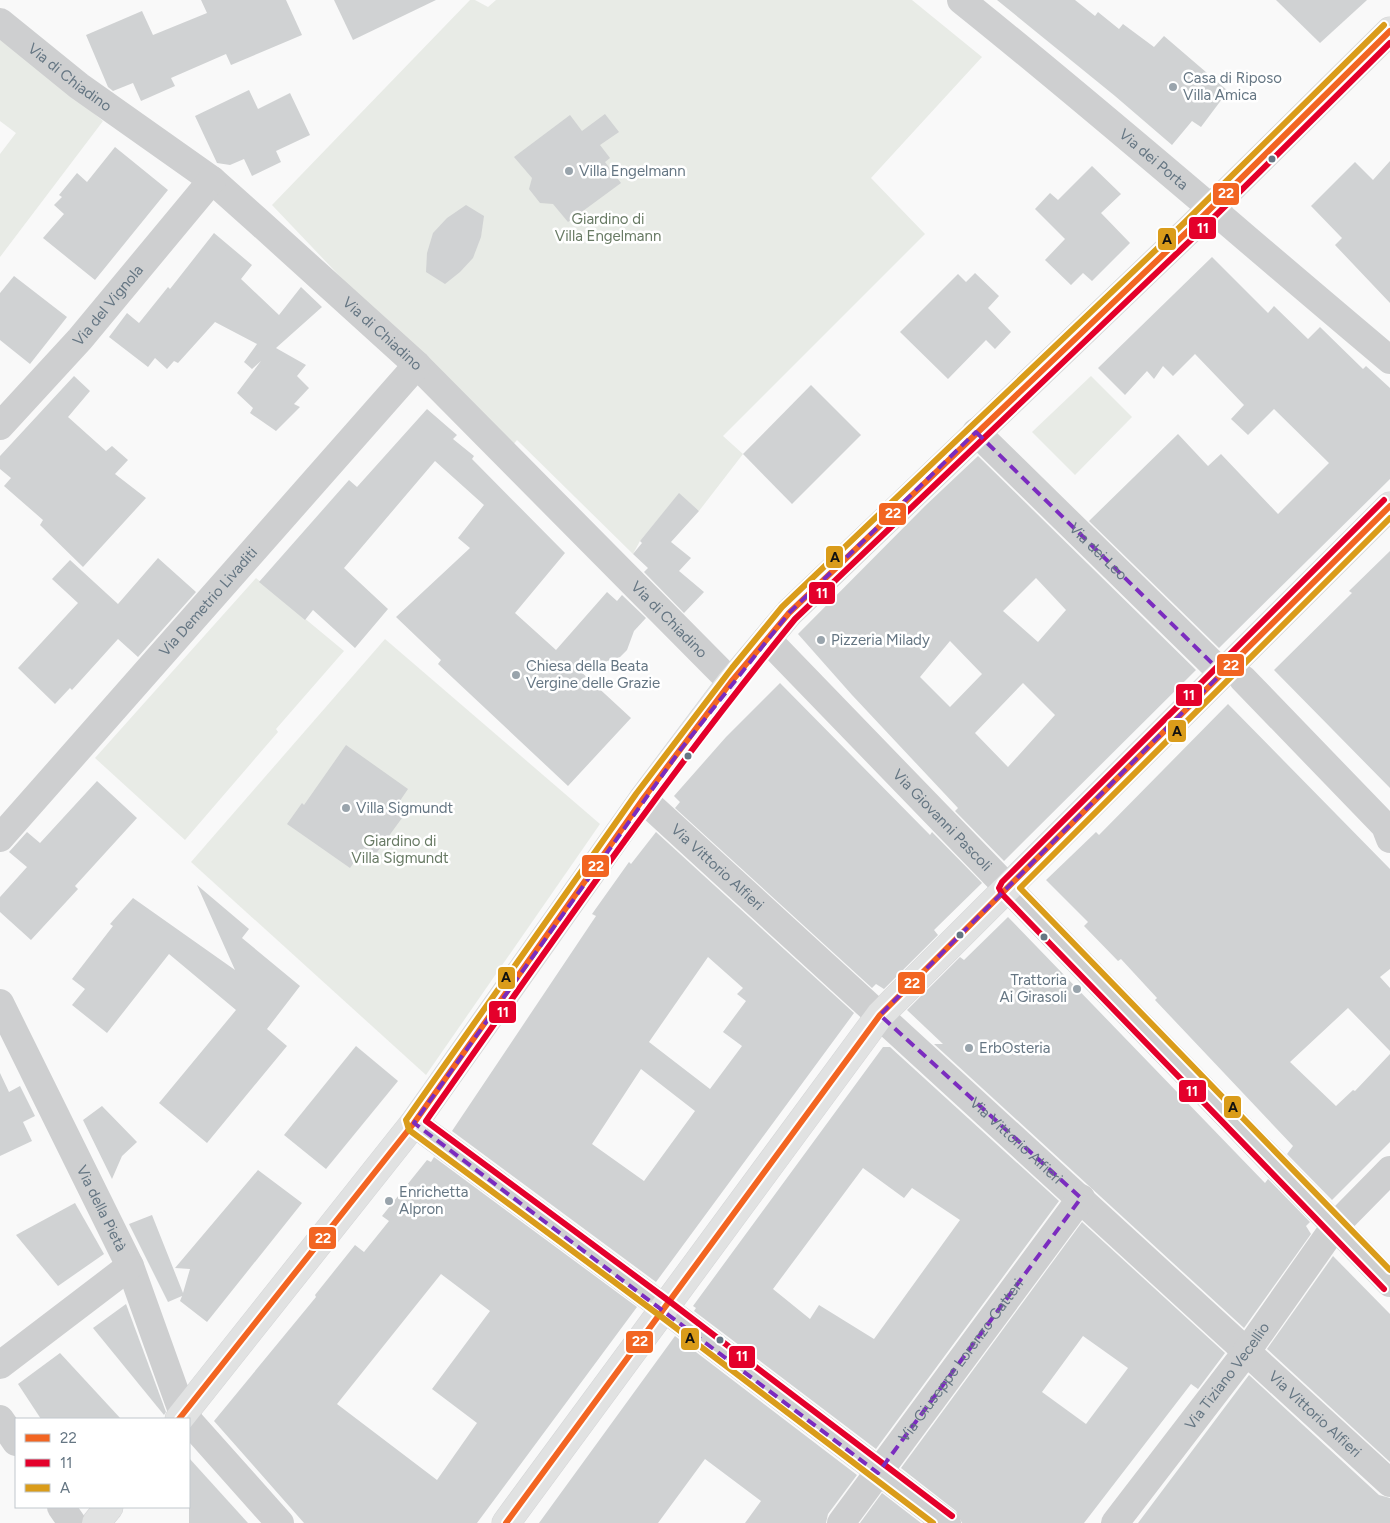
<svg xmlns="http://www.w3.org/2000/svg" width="1390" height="1523" font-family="Figtree,sans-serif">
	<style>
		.green { fill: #e8ebe6 }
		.building { fill: #d0d2d3; fill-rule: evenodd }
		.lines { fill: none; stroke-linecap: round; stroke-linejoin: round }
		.major-casing { stroke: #d5d6d7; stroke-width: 29 }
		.minor { stroke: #cecfd0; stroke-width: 28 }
		.major { stroke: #e1e2e2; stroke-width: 28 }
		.bus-1-casing { stroke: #fff; stroke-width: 10 }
		.bus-2-casing { stroke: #fff; stroke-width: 10 }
		.bus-3-casing { stroke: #fff; stroke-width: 10 }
		.bus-1 { stroke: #f26522; stroke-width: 6 }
		.bus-2 { stroke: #e4002b; stroke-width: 6 }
		.bus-3 { stroke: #da9c1a; stroke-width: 6 }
		.marked { fill: none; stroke: #7b2cbf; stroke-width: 4; stroke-dasharray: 10 6; stroke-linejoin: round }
		.poi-dot { fill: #99a4ac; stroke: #fff; stroke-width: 2 }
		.bus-dot { fill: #657683; stroke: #fff; stroke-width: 2 }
		.labels { text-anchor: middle; stroke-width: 5; stroke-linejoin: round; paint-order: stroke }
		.street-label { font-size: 15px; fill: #657683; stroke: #fff }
		.poi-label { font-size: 15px; fill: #657683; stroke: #fff; text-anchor: start }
		.park-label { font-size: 15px; fill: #687a64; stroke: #fff }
		.line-badge { stroke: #fff; stroke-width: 2 }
		.badge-label { font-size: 14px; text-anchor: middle; font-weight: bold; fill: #fff }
		.pale-badge-label { font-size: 14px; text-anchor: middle; font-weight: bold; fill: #111 }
	</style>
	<rect width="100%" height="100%" fill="#f9f9f9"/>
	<g class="green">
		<path d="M470,0H475L488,7L496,0H912L982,57L871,178L925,234L723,436L743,454L699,511L679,494L640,541L633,554L517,440L507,452L272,205Z"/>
		<path d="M0,35L103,121L0,257V154L16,133L0,121Z"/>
		<path d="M1091,376L1132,417L1075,475L1032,432Z"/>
		<path d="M256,578L344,651L276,729L278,732L185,840L95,758Z"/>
		<path d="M385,639L600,824L426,1075L191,862Z"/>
	</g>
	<g class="building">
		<path d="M201,0H286L302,35L231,65L226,54L171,78L175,86L141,101L133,83L113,91L108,87L86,35L142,11L153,35L207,13Z"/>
		<path d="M334,0H436L353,40Z"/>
		<path d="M997,0H1075L1095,16L1098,12L1119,29L1123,24L1154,47L1164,36L1228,91L1201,127L1192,121L1172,145L1115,96Z"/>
		<path d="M1276,0H1367L1320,43Z"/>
		<path d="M249,90L258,109L290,93L310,135L276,151L281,162L252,176L244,159L230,165L217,163L195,116Z"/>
		<path d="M605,114L619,132L600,145L610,158L605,162L621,183L568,222L553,204L540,203L529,189L532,178L514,157L570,115L582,131Z"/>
		<path d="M115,147L168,190L95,280L43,238L64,214L54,205L62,197L59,195L77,173L87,182Z"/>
		<path d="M1390,161V303L1335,245L1342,238L1311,206L1355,162L1373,180Z"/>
		<path d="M1092,166L1121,194L1101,213L1130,243L1092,281L1083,273L1071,285L1045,260L1065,239L1035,209L1050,193L1058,200Z"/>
		<path d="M466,205L484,216L481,237L473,258L460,272L445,284L426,272L427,253L433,233L447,218Z"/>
		<path d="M214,233L252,265L241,279L279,315L301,287L322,307L276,348L306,365L297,376L309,388L294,404L300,407L276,431L250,413L253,408L237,393L261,361L252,369L244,362L257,344L215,322L178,363L174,361L167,369L155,358L148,367L109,337L127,313L139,323L168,287L170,289Z"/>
		<path d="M1212,257L1268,313L1274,306L1308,339L1320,327L1363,369L1366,366L1390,388V479L1219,648L1089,521L1178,434L1208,466L1221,454L1278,514L1329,463L1274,409L1248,435L1231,419L1244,405L1195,354L1173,376L1163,366L1154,379L1147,371L1125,395L1098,368Z"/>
		<path d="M975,273L999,296L988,308L1011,332L995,349L986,340L948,379L900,332L958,274L966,282Z"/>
		<path d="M14,276L67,317L30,364L0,340V293Z"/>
		<path d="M74,376L90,391L68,417L106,451L112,446L128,460L115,474L146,498L83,567L40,525L43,520L4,486L11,478L0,469V456Z"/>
		<path d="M811,385L861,435L792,504L743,454Z"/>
		<path d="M427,409L457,435L453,439L474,456L472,459L565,553L515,613L556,650L607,592L617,601L622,595L646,618L634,631L627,650L620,657L579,670L631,718L568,786L438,664L441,660L396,617L470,548L458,538L484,505L435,461L344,568L388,609L355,648L313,610L305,620L259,582L349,480L357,487Z"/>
		<path d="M978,456L1196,670L1004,861L955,811L958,808L852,695L798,634L925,506ZM1036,578L1066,610L1038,642L1003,611ZM950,641L982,674L950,707L920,677ZM1023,683L1055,715L1008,767L975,733Z"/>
		<path d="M679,493L699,511L671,542L691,558L679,571L704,592L684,613L644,572L648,568L633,554L642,543L640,541Z"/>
		<path d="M1390,551V788L1274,670L1352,593L1349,591Z"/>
		<path d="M158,558L196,592L138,657L118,639L72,690L70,688L55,704L18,668L78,603L52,579L70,560L118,604Z"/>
		<path d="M780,683L930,835L932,832L982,883L934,930L938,935L884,989L876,984L872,988L675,808L680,802L674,796L726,737Z"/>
		<path d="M1228,704L1390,869V969L1380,977L1390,988V1051L1348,1008L1290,1062L1336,1106L1353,1090L1355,1091L1390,1054V1142L1332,1200L1287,1154L1293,1146L1155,1000L1157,998L1121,959L1118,961L1084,926L1088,922L1046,880L1096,832L1099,835Z"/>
		<path d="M346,745L408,789L393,811L402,818L375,855L364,848L350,868L287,824L302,803L304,805Z"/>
		<path d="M97,781L137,818L75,886L78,889L31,940L0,912V897L27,867L9,852L27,832L40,843Z"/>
		<path d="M656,832L854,1013L656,1282L452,1131L596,916L592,914L629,862L631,864ZM708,957L743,988L737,994L746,1001L723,1032L742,1046L710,1089L649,1042ZM641,1069L695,1111L644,1181L592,1144Z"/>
		<path d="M197,885L249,929L242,938L300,986L267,1029L287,1046L207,1143L159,1103L236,1010L169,954L107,1033L72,1005L85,989L72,979L113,926L110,924L133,898L235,970Z"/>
		<path d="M1008,917L1265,1183L1268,1179L1310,1222L1306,1226L1311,1234L1244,1328L934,1044H943L907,1010L960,957L964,960Z"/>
		<path d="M356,1046L398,1081L326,1169L284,1135Z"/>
		<path d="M883,1047H890L1059,1201L876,1449L694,1311L696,1308L693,1306ZM863,1168L904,1198L912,1188L960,1220L874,1339L819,1305L810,1319L773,1289Z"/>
		<path d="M0,1073L9,1092L20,1086L35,1116L23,1122L32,1141L0,1156Z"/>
		<path d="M102,1106L137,1142L122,1156L112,1179L83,1120Z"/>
		<path d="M434,1157L637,1307L477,1523H304L214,1421L316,1297L315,1295L355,1245L364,1252L389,1221L382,1216L427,1160L431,1162ZM441,1274L490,1311L432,1389L477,1423L437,1480L337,1404Z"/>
		<path d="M258,1170L302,1203L207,1322L180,1301L182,1296L168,1302L129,1224L152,1215L183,1293L190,1269L175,1268Z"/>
		<path d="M75,1203L104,1254L58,1286L16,1235Z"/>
		<path d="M1082,1222L1225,1353L1198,1389L1191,1384L1084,1523H962L956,1511L901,1468ZM1083,1336L1128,1368L1086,1424L1042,1392Z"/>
		<path d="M1333,1256L1390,1314V1462L1267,1349Z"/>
		<path d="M126,1304L166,1412L164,1415L93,1328Z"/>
		<path d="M675,1336L857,1475L828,1514L826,1523H745L761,1501L705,1459L658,1523H539Z"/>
		<path d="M60,1353L121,1419H41L18,1384Z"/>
		<path d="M1249,1375L1379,1495L1390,1498V1523H1138Z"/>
		<path d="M189,1458L248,1523H189Z"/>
		<path d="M882,1493L921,1523H860Z"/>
	</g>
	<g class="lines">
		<defs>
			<g id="major">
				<path d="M179,1419L414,1123L643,799L731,682L789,613L1189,230L1390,31"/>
				<path d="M96,1523L109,1507"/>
				<path d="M506,1523L880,1015L1390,506"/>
			</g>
		</defs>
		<use href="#major" class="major-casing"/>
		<g class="minor">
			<path id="s1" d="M961,0C1107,117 1247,240 1390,360"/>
			<path id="s2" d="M0,22L79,86L212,180L259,222L417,365L731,682"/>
			<path id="s3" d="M0,426L80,339L212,180"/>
			<path id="s4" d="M976,432L1222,673"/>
			<path id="s5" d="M767,639L1390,1283"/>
			<path d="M1243,679L1385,826L1390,839"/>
			<path id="s6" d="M643,799L1390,1483"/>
			<path id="s7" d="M0,838L417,365"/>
			<path id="s8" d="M0,1003L130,1266L183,1414L188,1419"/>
			<path d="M414,1123L664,1308L947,1523"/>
			<path d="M0,1365L130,1266"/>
			<path d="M0,1419L16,1442"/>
			<path d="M189,1421L280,1523"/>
			<path d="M61,1507L72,1523"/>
			<path id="s9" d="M841,1523L1081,1198"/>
			<path id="s10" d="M1115,1523L1247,1351L1335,1226L1390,1170"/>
		</g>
		<use href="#major" class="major"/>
		<defs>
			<g id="bus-1">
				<path d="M179,1419L414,1123L643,799L731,682L789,613L1189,230L1390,31"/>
				<path d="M506,1523L880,1015L1390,506"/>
			</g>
			<g id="bus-2">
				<path d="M1384,1289L1002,894L999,888L1002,882L1384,500"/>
				<path d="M952,1516L669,1301L426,1121C546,951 663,780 795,619L1195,236L1390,43"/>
			</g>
			<g id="bus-3">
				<path d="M1390,518L1020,888L1390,1270"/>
				<path d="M933,1523L659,1315L409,1130L406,1120L636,794L732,668L782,607L1183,224L1384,25"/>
			</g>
		</defs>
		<use href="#bus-1" class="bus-1-casing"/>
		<use href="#bus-2" class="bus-2-casing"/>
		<use href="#bus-3" class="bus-3-casing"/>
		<use href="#bus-1" class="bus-1"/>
		<use href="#bus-2" class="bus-2"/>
		<use href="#bus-3" class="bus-3"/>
	</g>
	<path class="marked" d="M976,432L1222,673L880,1015L1081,1198L878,1473L414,1123L681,749L789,613Z"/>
	<g class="poi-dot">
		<circle cx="1173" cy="87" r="5"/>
		<circle cx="569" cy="171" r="5"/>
		<circle cx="821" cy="640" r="5"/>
		<circle cx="516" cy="675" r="5"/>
		<circle cx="346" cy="808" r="5"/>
		<circle cx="1077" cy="989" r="5"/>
		<circle cx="969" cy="1048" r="5"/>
		<circle cx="389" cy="1201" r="5"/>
	</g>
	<g class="bus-dot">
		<circle cx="1272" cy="159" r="4.5"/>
		<circle cx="688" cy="756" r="4.5"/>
		<circle cx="960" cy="935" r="4.5"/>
		<circle cx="1044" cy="937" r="4.5"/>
		<circle cx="720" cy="1340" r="4.5"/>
	</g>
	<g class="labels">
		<g class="street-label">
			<text dy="5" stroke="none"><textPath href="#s2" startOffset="89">Via di Chiadino</textPath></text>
			<text dy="5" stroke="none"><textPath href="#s1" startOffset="250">Via dei Porta</textPath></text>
			<text dy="5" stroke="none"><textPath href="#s3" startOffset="162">Via del Vignola</textPath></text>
			<text dy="5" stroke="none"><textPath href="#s2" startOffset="494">Via di Chiadino</textPath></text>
			<text dy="5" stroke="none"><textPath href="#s4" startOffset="171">Via dei Leo</textPath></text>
			<text dy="5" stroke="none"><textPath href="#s7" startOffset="315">Via Demetrio Livaditi</textPath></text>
			<text dy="5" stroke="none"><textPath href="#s2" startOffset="899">Via di Chiadino</textPath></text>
			<text dy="5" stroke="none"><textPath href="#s5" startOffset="252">Via Giovanni Pascoli</textPath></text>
			<text dy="5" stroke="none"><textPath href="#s6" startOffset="101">Via Vittorio Alfieri</textPath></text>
			<text dy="5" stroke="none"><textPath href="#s6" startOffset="506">Via Vittorio Alfieri</textPath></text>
			<text dy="5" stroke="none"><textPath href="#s8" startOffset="229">Via della Pietà</textPath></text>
			<text dy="5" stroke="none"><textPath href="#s9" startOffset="202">Via Giuseppe Lorenzo Gatteri</textPath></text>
			<text dy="5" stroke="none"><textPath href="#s10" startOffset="185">Via Tiziano Vecellio</textPath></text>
			<text dy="5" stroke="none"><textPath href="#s6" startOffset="911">Via Vittorio Alfieri</textPath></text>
		</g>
		<g class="poi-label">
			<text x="1183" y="83">Casa di Riposo<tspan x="1183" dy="17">Villa Amica</tspan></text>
			<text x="579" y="176">Villa Engelmann</text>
			<text x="831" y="645">Pizzeria Milady</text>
			<text x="526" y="671">Chiesa della Beata<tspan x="526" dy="17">Vergine delle Grazie</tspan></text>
			<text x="356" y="813">Villa Sigmundt</text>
			<text x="1067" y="985" text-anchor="end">Trattoria<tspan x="1067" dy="17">Ai Girasoli</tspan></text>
			<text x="979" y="1053">ErbOsteria</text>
			<text x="399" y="1197">Enrichetta<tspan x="399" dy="17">Alpron</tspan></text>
		</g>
		<g class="park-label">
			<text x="608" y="224">Giardino di<tspan x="608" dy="17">Villa Engelmann</tspan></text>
			<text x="400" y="846">Giardino di<tspan x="400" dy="17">Villa Sigmundt</tspan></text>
		</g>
	</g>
	<g class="line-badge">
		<rect x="1212" y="182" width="28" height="24" rx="5" fill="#f26522"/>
		<rect x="1188" y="216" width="29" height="24" rx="5" fill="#e4002b"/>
		<rect x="1157" y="227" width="20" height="24" rx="5" fill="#da9c1a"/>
		<rect x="878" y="502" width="29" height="24" rx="5" fill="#f26522"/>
		<rect x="825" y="545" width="19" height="24" rx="5" fill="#da9c1a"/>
		<rect x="808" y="581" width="28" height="24" rx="5" fill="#e4002b"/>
		<rect x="1216" y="653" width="29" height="24" rx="5" fill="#f26522"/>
		<rect x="1175" y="683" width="28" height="24" rx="5" fill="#e4002b"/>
		<rect x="1167" y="719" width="20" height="24" rx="5" fill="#da9c1a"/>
		<rect x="581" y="854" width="29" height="24" rx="5" fill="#f26522"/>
		<rect x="497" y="966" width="19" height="24" rx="5" fill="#da9c1a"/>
		<rect x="897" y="971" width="29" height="24" rx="5" fill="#f26522"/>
		<rect x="488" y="1000" width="29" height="24" rx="5" fill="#e4002b"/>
		<rect x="1178" y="1079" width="29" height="24" rx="5" fill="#e4002b"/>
		<rect x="1223" y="1095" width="19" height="24" rx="5" fill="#da9c1a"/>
		<rect x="308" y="1226" width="29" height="24" rx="5" fill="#f26522"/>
		<rect x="680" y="1327" width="20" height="24" rx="5" fill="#da9c1a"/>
		<rect x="625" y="1330" width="29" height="24" rx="5" fill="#f26522"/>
		<rect x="728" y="1345" width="28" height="24" rx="5" fill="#e4002b"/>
	</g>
	<g class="badge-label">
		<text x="1226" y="198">22</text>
		<text x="1203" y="233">11</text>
		<text x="893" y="518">22</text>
		<text x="822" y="598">11</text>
		<text x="1231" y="670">22</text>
		<text x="1189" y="700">11</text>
		<text x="596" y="871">22</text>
		<text x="912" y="988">22</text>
		<text x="503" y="1017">11</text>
		<text x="1192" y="1096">11</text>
		<text x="323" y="1243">22</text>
		<text x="640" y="1346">22</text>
		<text x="742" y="1361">11</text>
	</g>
	<g class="pale-badge-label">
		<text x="1167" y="244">A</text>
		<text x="835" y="562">A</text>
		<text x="1177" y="736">A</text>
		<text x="506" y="982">A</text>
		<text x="1233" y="1112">A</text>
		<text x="690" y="1343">A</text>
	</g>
	<rect x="15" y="1418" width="175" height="90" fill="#ffffff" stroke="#c1c8cd"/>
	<rect x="25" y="1434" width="25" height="8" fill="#f26522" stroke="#c1c8cd"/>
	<text x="60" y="1443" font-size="15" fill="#657683">22</text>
	<rect x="25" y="1459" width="25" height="8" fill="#e4002b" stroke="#c1c8cd"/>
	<text x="60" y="1468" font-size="15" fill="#657683">11</text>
	<rect x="25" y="1484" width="25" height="8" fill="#da9c1a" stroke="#c1c8cd"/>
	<text x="60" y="1493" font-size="15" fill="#657683">A</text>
</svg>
